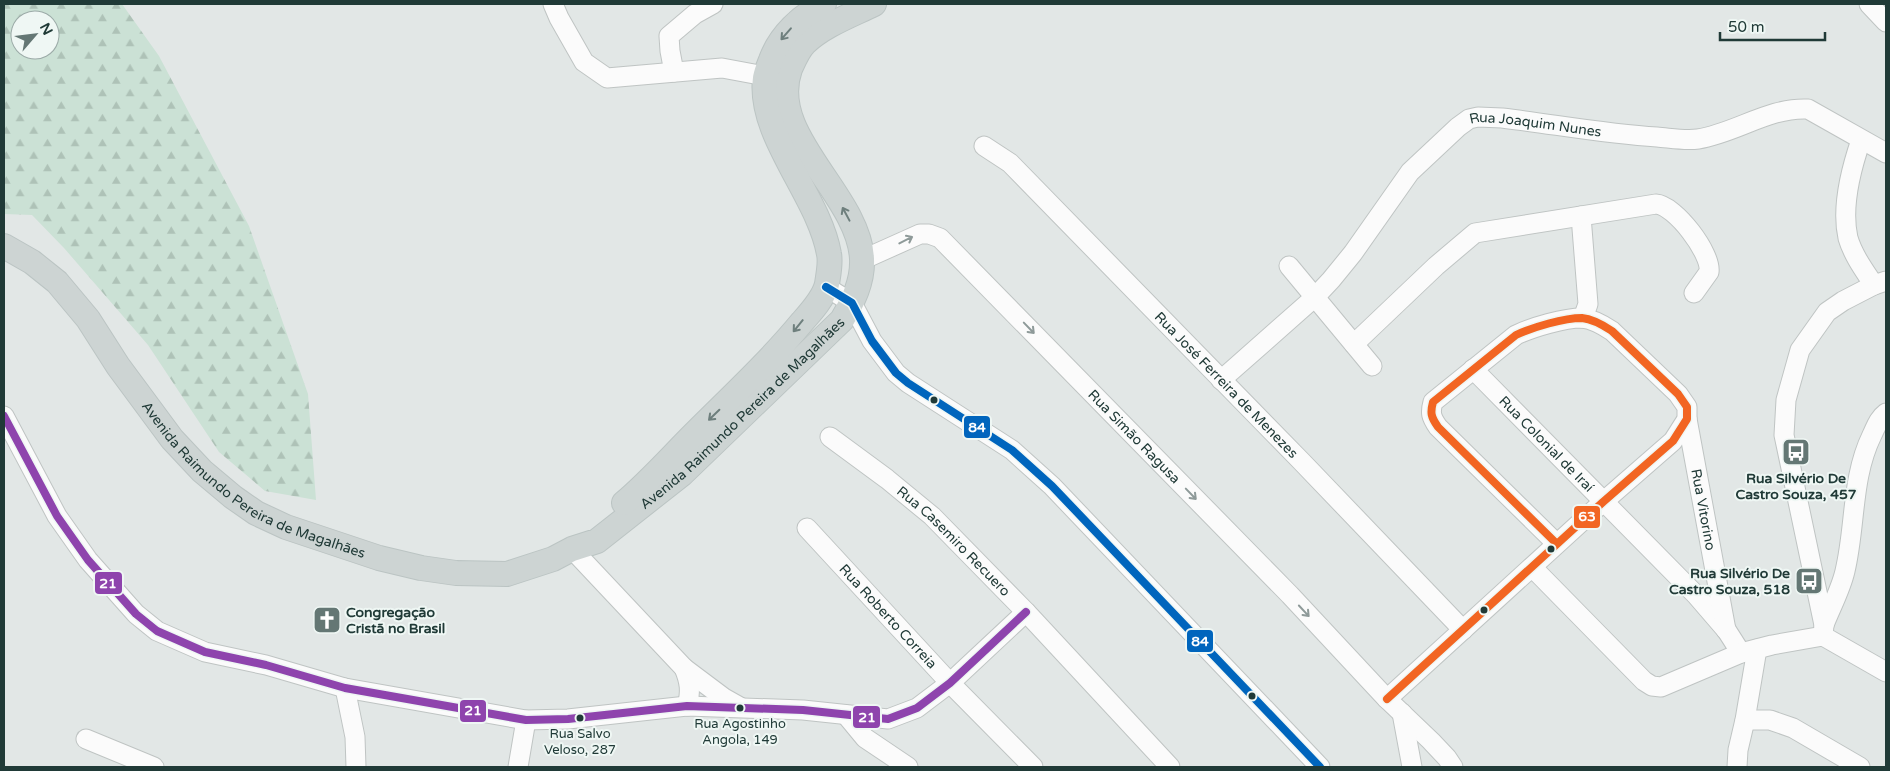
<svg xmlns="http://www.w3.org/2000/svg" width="1890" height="771" font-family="'Varela Round',sans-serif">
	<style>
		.forest { fill: url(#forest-firs); fill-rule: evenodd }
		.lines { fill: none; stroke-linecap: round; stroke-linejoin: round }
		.minor-casing { stroke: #bfc4c3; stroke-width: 21 }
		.major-casing { stroke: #bbc4c3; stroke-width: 26 }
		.minor { stroke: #fbfbfb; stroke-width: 19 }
		.major { stroke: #cdd4d3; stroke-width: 24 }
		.bus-1-casing { stroke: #eff7f4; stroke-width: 11 }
		.bus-2-casing { stroke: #eff7f4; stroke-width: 11 }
		.bus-3-casing { stroke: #eff7f4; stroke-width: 11 }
		.bus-1 { stroke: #0065bd; stroke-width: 8 }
		.bus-2 { stroke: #8e44ad; stroke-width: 8 }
		.bus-3 { stroke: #f26522; stroke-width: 8 }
		.oneway { stroke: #6e7f7d }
		.oneway2 { stroke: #8e9a99 }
		.bus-dot { fill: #203a37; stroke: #eff7f4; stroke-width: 2 }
		.labels { text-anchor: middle; stroke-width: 4; stroke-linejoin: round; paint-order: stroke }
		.bus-label { font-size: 13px; fill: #203a37; stroke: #eff7f4 }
		.street-label { font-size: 14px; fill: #203a37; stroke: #eff7f4 }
		.poi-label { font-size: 14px; font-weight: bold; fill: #203a37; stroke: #eff7f4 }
		.line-badge { stroke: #eff7f4; stroke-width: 2 }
		.badge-label { font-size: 14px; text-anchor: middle; font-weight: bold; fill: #fff }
	</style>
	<defs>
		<pattern id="forest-firs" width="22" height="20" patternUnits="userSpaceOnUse" patternTransform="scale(1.25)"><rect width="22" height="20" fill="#cbe1d5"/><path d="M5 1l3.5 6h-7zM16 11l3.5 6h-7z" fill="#aec2b7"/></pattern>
	</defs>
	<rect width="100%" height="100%" fill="#e2e7e6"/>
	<path class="forest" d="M4,4H122L159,56L249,226L308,394L316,500L265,491L219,452L148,345L64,248L32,215L4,214ZM20,20H50V50H20Z"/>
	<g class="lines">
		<defs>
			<g id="minor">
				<path d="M553,4L559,18L584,62L607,78L722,68L765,76"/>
				<path d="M1869,4L1886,22"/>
				<path d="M674,72L670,51L669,36L695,14L713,4"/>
				<path d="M1861,140C1851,169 1841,207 1848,238C1853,255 1864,270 1874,285"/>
				<path id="s1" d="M984,146L1010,163L1302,462L1463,630"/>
				<path d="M1581,216L1588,304L1583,318"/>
				<path id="s2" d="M862,260L920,234H929L940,238L1290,595L1387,699L1431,741L1447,758L1453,767"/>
				<path d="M1289,266L1372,366"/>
				<path d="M826,287L852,303L872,341L896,373L908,383L1012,450L1052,486L1320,767"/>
				<path d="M1354,344L1436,266L1475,233L1656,204C1675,205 1712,254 1709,272L1694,293"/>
				<path id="s3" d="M1473,369L1696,595L1727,631L1741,653"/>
				<path id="s4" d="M1221,380L1315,297L1331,280L1353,253L1410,172L1458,127L1469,119L1478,117L1502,118C1553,124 1605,134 1657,137C1670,138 1685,141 1698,139C1736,133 1769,107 1808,109L1886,153"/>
				<path d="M4,416L57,516L88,560L136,614L157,631L205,652L266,665L345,688L526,720L568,719L687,706L803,710L888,719L917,708L950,683L1026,612"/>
				<path id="s5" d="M1687,419L1726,630"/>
				<path id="s6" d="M830,437L887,479L932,516L1026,612L1170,767"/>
				<path id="s7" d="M807,528L950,683L1033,767"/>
				<path d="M572,549L684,668C690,682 691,692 687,706"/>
				<path d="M1532,567L1644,681L1652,686L1661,687L1741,653L1772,645L1823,636"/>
				<path d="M1824,625C1831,607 1841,589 1845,571C1856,525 1851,478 1872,435C1876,427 1878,419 1886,413"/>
				<path d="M1823,636L1824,625L1784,435L1786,400L1800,350L1827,312L1843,301L1874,285L1886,281"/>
				<path d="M1823,636L1886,672"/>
				<path d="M684,668L724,698L740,707"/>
				<path d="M345,688L355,737L356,767"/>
				<path d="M1387,699L1603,502L1673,441L1687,419V407L1678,394L1612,331C1603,325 1593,319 1582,318C1564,318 1533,327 1516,335L1433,402C1430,413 1431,417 1438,427L1557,544"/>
				<path d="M1402,713L1412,767"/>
				<path d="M846,715L865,738L908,767"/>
				<path d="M1745,720H1770L1793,728L1860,767"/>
				<path d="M86,739L154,767"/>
				<path d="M518,767L526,720"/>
				<path d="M1737,767L1738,750L1745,720L1757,649"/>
			</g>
			<g id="major">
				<path id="s8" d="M4,246L32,262L57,282L88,319L118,366L172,439L202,471L233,497L256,513L286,527L379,558L421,568L456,573L507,574L553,559L572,549L597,541L682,474L842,320C853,301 863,282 862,259C859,194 766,136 790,69C794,60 798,50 805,43C824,25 852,15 874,4"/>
				<path d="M624,503C649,482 671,457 694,434C731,397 769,362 802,322C811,312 824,298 827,284C828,276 831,263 829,254C819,196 758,136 765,78C766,72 769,65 771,60C780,35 801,16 824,4"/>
			</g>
		</defs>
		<use href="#minor" class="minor-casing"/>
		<use href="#major" class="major-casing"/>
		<use href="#minor" class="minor"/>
		<use href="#major" class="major"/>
		<defs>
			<path id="bus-1" d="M826,287L852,303L872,341L896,373L908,383L1012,450L1052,486L1320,767"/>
			<path id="bus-2" d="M4,416L57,516L88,560L136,614L157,631L205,652L266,665L345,688L526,720L568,719L687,706L803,710L888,719L917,708L950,683L1026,612"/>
			<path id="bus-3" d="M1387,699L1603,502L1673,441L1687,419V407L1678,394L1612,331C1603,325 1593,319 1582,318C1564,318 1533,327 1516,335L1433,402C1430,413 1431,417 1438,427L1557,544"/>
		</defs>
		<use href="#bus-1" class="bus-1-casing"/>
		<use href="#bus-2" class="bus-2-casing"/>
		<use href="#bus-3" class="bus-3-casing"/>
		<use href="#bus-1" class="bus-1"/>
		<use href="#bus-2" class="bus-2"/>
		<use href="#bus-3" class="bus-3"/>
	</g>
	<defs><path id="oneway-shaft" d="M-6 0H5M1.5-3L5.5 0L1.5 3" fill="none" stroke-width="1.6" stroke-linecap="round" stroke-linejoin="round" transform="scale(1.25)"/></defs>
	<g class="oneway">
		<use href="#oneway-shaft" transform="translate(786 34) rotate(131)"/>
		<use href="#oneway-shaft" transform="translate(846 214) rotate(-118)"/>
		<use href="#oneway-shaft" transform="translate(798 326) rotate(129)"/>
		<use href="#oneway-shaft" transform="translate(714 415) rotate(136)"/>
	</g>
	<g class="oneway2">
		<use href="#oneway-shaft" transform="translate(906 240) rotate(-27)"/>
		<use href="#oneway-shaft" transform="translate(1029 328) rotate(46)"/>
		<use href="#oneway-shaft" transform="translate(1191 494) rotate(46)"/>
		<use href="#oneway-shaft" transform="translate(1304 611) rotate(47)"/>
	</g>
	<defs>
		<symbol id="bus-square" viewBox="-11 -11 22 22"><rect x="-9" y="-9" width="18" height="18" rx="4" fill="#647774" stroke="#eff7f4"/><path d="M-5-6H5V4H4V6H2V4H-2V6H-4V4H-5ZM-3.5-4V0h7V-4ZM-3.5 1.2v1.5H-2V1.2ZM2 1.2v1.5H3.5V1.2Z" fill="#fff"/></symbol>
		<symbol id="church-square" viewBox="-11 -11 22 22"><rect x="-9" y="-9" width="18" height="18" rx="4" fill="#647774" stroke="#eff7f4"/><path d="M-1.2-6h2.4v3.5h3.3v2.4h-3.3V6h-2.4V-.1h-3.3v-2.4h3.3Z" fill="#fff"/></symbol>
	</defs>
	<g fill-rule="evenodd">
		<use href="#bus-square" x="1780" y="436" width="32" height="32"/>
		<use href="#bus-square" x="1793" y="565" width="32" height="32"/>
		<use href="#church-square" x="311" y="604" width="32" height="32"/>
	</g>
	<g class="bus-dot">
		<circle cx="934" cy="400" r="4.5"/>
		<circle cx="1551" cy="549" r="4.5"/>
		<circle cx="1484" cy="610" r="4.5"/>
		<circle cx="1252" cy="696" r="4.5"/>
		<circle cx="740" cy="708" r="4.5"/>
		<circle cx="580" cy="718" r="4.5"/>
	</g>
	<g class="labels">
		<g class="bus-label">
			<text x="740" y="728">Rua Agostinho<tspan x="740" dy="16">Angola, 149</tspan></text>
			<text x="580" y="738">Rua Salvo<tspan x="580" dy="16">Veloso, 287</tspan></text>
		</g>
		<g class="street-label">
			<text dy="5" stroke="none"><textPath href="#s4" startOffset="429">Rua Joaquim Nunes</textPath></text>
			<text dy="5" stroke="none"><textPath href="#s1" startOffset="341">Rua José Ferreira de Menezes</textPath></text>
			<text dy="5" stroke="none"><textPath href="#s8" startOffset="922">Avenida Raimundo Pereira de Magalhães</textPath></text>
			<text dy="5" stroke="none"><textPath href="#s2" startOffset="362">Rua Simão Ragusa</textPath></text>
			<text dy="5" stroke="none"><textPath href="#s3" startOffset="105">Rua Colonial de Iraí</textPath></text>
			<text dy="5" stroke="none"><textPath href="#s8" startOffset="351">Avenida Raimundo Pereira de Magalhães</textPath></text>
			<text dy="5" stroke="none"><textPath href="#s5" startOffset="92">Rua Vitorino</textPath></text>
			<text dy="5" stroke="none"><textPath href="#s6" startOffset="162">Rua Casemiro Recuero</textPath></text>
			<text dy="5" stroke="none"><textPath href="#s7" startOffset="120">Rua Roberto Correia</textPath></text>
		</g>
		<g class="poi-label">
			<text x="1796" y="483">Rua Silvério De<tspan x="1796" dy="16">Castro Souza, 457</tspan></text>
			<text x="1790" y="578" text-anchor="end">Rua Silvério De<tspan x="1790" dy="16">Castro Souza, 518</tspan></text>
			<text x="346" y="617" text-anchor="start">Congregação<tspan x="346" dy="16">Cristã no Brasil</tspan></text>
		</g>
	</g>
	<g class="line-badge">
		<rect x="963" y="415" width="28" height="24" rx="5" fill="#0065bd"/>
		<rect x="1573" y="505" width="28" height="24" rx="5" fill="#f26522"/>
		<rect x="94" y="571" width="29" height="24" rx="5" fill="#8e44ad"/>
		<rect x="1186" y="629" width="28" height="24" rx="5" fill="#0065bd"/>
		<rect x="459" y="699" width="28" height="24" rx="5" fill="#8e44ad"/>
		<rect x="852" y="705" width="29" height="24" rx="5" fill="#8e44ad"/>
	</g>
	<g class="badge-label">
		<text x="977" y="432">84</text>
		<text x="1587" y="521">63</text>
		<text x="108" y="588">21</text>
		<text x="1200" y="646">84</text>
		<text x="473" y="715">21</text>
		<text x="867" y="722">21</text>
	</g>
	<rect width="1890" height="771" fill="none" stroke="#203a37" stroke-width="10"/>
	<g transform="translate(35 35) rotate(62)"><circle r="24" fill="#eff7f4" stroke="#9caba8"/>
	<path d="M0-4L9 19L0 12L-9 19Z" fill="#647774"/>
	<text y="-8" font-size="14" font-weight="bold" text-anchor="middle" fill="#203a37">N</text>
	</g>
	<path d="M1720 32v8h105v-8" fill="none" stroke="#203a37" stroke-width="2.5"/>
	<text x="1728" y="32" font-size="15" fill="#203a37" stroke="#eff7f4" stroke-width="4" paint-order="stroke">50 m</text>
</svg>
